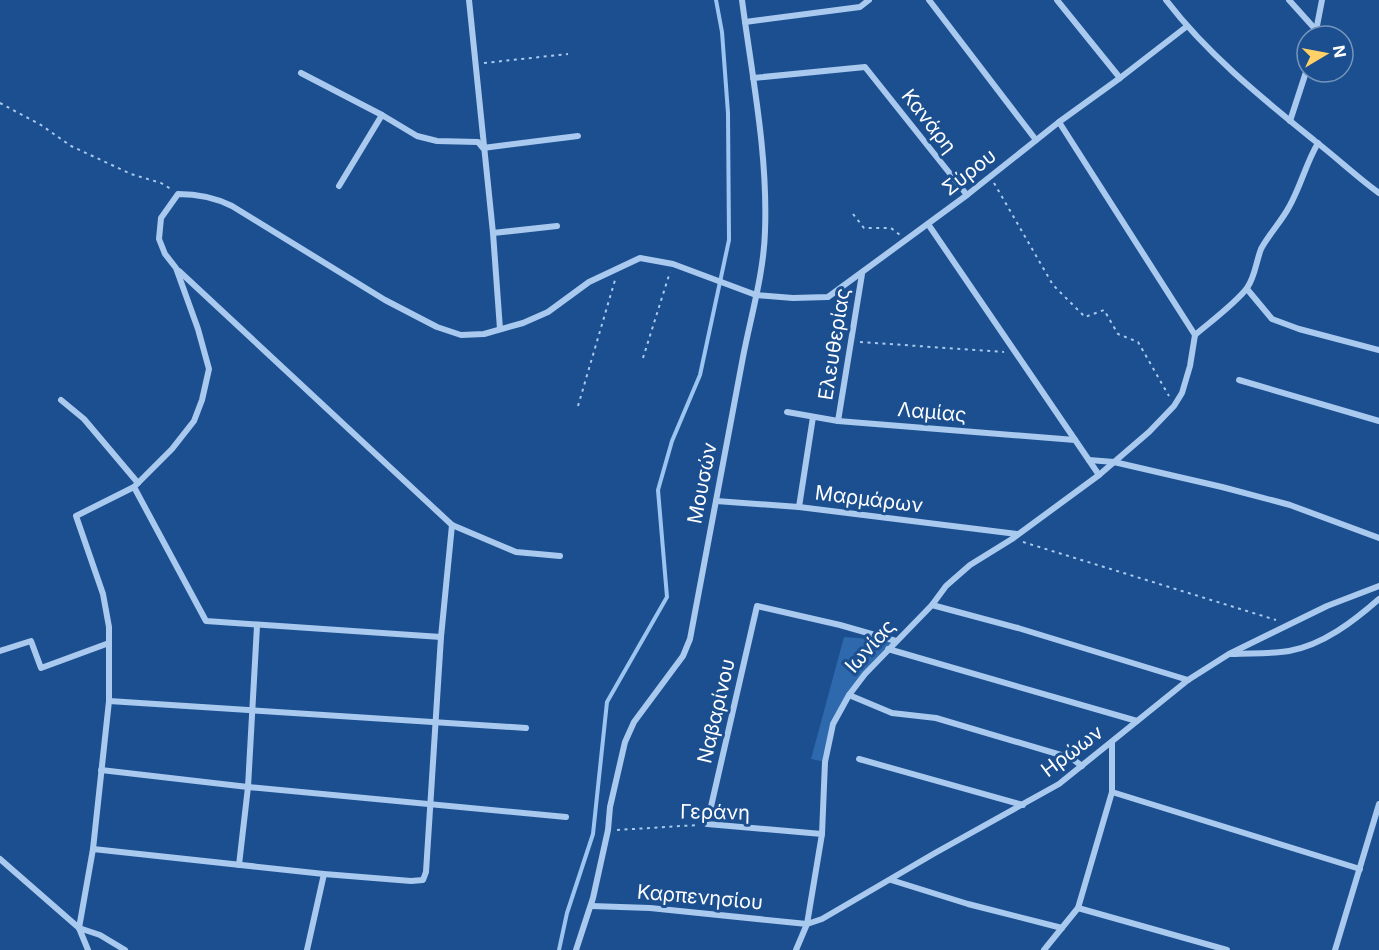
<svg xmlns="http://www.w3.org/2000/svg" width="1379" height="950" font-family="Inter,sans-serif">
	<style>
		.green { fill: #2e69ad }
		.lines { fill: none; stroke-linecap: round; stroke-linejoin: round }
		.stream { stroke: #9cc4f0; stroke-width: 4 }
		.path { stroke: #a9c9ee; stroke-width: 2; stroke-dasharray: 3 4.5; stroke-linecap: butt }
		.street { stroke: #a9c9ee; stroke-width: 6 }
		.labels { text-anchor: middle; stroke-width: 6; stroke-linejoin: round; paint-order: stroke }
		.street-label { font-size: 20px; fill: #fff; stroke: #1b4f8f }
	</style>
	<rect width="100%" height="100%" fill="#1b4f8f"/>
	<path class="green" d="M844,637L896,641L865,674L833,724L825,762L811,759Z"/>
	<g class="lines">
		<path class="stream" d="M559,950L567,913L593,834L607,702L667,597L658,490L672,441L700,375L729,240L728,113L722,32L716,0"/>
		<g class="path">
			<path d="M484,63L568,54"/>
			<path d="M0,103L41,125L71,146L131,174L161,183L171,189"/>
			<path d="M994,183L1053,285L1085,317L1104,310L1118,334L1138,342L1169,396"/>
			<path d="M853,214L864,228H891L900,235"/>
			<path d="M860,342L1004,352"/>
			<path d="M643,358L670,272"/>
			<path d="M578,406L615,280"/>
			<path d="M1023,542L1276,620"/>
			<path d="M617,830L698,825"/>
		</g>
		<g class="street">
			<path d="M469,0L493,233L500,329"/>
			<path d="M929,0L1036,140"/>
			<path d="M1057,0L1120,78"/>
			<path d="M1166,0C1208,55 1262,98 1315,141C1337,158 1357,177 1379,193"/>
			<path d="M1289,0L1316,30"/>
			<path d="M745,22L860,7L869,0"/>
			<path d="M1315,36L1322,0"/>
			<path d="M301,73L382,115L417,136L437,141L478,142L483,148L578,136"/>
			<path d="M753,78L865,67L967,195"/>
			<path d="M1290,121L1307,69"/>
			<path d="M339,186L382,115"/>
			<path d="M928,224L1099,475"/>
			<path d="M493,233L557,226"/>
			<path d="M179,271L452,525L516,552L560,556"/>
			<path d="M1247,289L1272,319L1299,329L1379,350"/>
			<path d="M1195,335C1209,323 1237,302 1247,288C1255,277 1256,262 1261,249C1269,234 1281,222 1289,207C1301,186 1306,163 1318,143"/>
			<path d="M1239,380L1379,421"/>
			<path d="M61,400L84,419L138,483"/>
			<path d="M787,412L838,421L1075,440"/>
			<path d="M838,421L862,274"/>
			<path d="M1089,460L1114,462L1222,487L1290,505L1379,538"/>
			<path d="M134,487L206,621L441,637"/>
			<path d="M716,501L799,507L1017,534"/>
			<path d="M799,507L813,417"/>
			<path d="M932,605L1018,628L1188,680"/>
			<path d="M888,649L1137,721"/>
			<path d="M0,651L31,641L41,668L109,643"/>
			<path d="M1232,654C1251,653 1271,654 1289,651C1323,645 1354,621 1379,599"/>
			<path d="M849,695L892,713L936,718L1071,758L1082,766"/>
			<path d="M109,701L526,728"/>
			<path d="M859,759L1023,805"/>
			<path d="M101,770L248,787L566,817"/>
			<path d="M1112,792L1360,869"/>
			<path d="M822,834L707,824L757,606L840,625L896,641"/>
			<path d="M93,849L324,874L411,881L423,880L426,872L441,637L452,525"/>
			<path d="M0,859L79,928L100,935L125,950"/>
			<path d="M239,865L248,787L257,626"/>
			<path d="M891,880L968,904L1062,928"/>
			<path d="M591,906L650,908L807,924L822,834L825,762L833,724L849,695L865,674L932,605L946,586L970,565L1012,539L1099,475L1149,432L1174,406L1182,393L1190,366L1195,335L1059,122"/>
			<path d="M1078,908L1227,950"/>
			<path d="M88,950L79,928L93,849L109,701V627L103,594L76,516L134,487L172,449L194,421L202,400L209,369L198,329L176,268L165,254L159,239L161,218L178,194C197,194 216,198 232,206L385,300L437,327L461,335L484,334L523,323L548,312L589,282L640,258L673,264L756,295L793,298L828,297L967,195L1059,122L1120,78L1186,27"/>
			<path d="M307,950L324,874"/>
			<path d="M576,950L593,898L608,830L610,807L625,742L634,722L683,656L690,639C707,545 726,451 743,357C751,316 764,272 765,231C768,154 752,76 742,0"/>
			<path d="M796,950L807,924L822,919L935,853L1059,784L1188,680L1229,654L1327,606L1379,586"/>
			<path d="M1044,950L1078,908L1112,792V742"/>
			<path d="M1335,950L1379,804"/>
		</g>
	</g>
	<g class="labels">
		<g class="street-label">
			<text transform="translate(929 121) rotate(52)" y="7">Κανάρη</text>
			<text transform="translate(969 172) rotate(-38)" y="7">Σύρου</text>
			<text transform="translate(834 344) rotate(-81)" y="7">Ελευθερίας</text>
			<text transform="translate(932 412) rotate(5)" y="7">Λαμίας</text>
			<text transform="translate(702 483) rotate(-79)" y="7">Μουσών</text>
			<text transform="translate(869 499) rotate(7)" y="7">Μαρμάρων</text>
			<text transform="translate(870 646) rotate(-48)" y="7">Ιωνίας</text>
			<text transform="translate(716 711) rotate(-77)" y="7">Ναβαρίνου</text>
			<text transform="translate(1072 751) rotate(-37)" y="7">Ηρώων</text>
			<text transform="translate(715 812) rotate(1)" y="7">Γεράνη</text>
			<text transform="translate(700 897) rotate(5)" y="7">Καρπενησίου</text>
		</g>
	</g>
	<g transform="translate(1325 54) rotate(80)"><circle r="28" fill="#1b4f8f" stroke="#7695bc" stroke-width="1.5"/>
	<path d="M0-4.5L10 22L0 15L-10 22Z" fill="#ffd166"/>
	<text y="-9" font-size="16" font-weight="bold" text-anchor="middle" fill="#ffffff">N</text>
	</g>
</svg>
